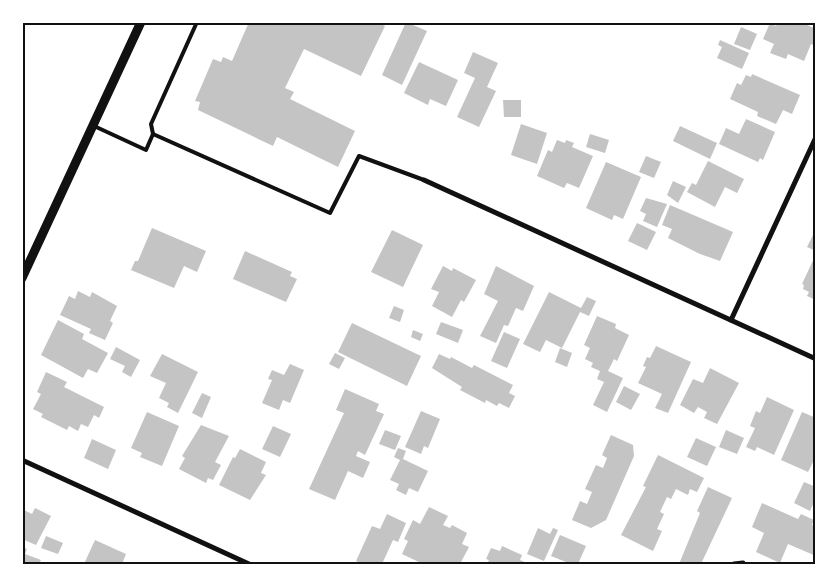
<svg xmlns="http://www.w3.org/2000/svg" width="838" height="587" font-family="'Zilla Slab',serif">
	<style>
		.building { fill: #c4c4c4 }
		.lines { fill: none; stroke-linecap: round; stroke-linejoin: round }
		.service { stroke: #111; stroke-width: 4 }
		.minor { stroke: #111; stroke-width: 5 }
		.tertiary { stroke: #111; stroke-width: 9 }
		.neatline { fill: none; stroke: #111; stroke-width: 2 }
	</style>
	<rect width="100%" height="100%" fill="#fff"/>
	<g class="building">
		<path d="M249,22H377L385,26L361,76L304,49L285,88L294,92L290,99L355,131L338,167L277,137L273,146L198,110L200,102L195,101L213,59L221,62L223,57L232,61Z"/>
		<path d="M406,22L427,31L402,85L382,75Z"/>
		<path d="M778,22H801L816,29V46L811,44L804,61L788,54L786,59L770,53L774,44L763,39L770,23L776,26Z"/>
		<path d="M741,27L757,34L750,50L734,44Z"/>
		<path d="M720,40L749,53L742,69L717,58L722,47L718,45Z"/>
		<path d="M473,52L498,63L487,87L496,91L479,127L457,117L475,78L464,73Z"/>
		<path d="M419,62L458,80L446,106L430,99L428,105L404,93Z"/>
		<path d="M752,74L800,95L792,114L783,110L776,124L757,116L758,112L730,99L737,83L741,85L746,75L751,77Z"/>
		<path d="M503,100H521V117H504Z"/>
		<path d="M746,119L775,132L763,160L760,158L758,162L719,144L726,128L739,134Z"/>
		<path d="M521,124L547,133L537,164L511,155Z"/>
		<path d="M680,126L717,143L710,159L673,141Z"/>
		<path d="M590,134L609,140L605,153L586,147Z"/>
		<path d="M557,140L565,143L566,140L574,143L572,147L593,156L579,188L567,183L564,188L537,176L548,150L552,152Z"/>
		<path d="M646,156L661,162L654,178L639,172Z"/>
		<path d="M708,161L744,179L737,193L725,187L715,207L687,192L692,183L696,185Z"/>
		<path d="M606,162L641,177L623,219L614,215L612,220L586,208Z"/>
		<path d="M673,181L686,187L678,203L667,195Z"/>
		<path d="M646,198L667,204L657,227L643,221L646,214L640,211Z"/>
		<path d="M670,205L733,232L720,261L700,254L668,238L672,229L662,225Z"/>
		<path d="M637,223L656,232L647,250L628,241Z"/>
		<path d="M152,228L206,251L197,272L184,266L174,288L131,270L135,261H138Z"/>
		<path d="M816,229V251L807,247Z"/>
		<path d="M392,230L423,245L403,287L371,272Z"/>
		<path d="M245,251L292,272L290,276L297,279L286,302L233,279Z"/>
		<path d="M816,254V300L807,296L809,292L803,289L804,285L802,284Z"/>
		<path d="M443,266L452,271L453,268L476,280L464,302L461,300L452,317L432,306L439,292L431,289Z"/>
		<path d="M496,266L534,286L523,311L516,308L508,326L504,325L496,343L480,336L498,301L484,294Z"/>
		<path d="M78,291L90,297L92,292L117,306L110,321L113,323L105,340L89,333L91,329L60,315L69,296L75,299Z"/>
		<path d="M549,292L581,308L587,297L596,301L589,316L580,312L562,348L546,340L540,352L523,344Z"/>
		<path d="M394,306L404,310L400,322L389,318Z"/>
		<path d="M597,316L616,324L615,328L629,335L617,361L614,359L608,371L623,378L607,412L593,405L604,382L597,379L600,371L591,367L593,363L585,359L590,348L584,345Z"/>
		<path d="M58,320L84,334L82,339L108,353L97,373L88,369L83,378L41,355Z"/>
		<path d="M441,322L463,330L458,343L436,334Z"/>
		<path d="M352,323L421,356L407,386L338,352Z"/>
		<path d="M413,330L423,334L420,341L411,337Z"/>
		<path d="M504,332L520,339L507,368L491,361Z"/>
		<path d="M656,346L691,362L668,413L655,408L662,394L638,383L646,367L643,366L647,357L650,358Z"/>
		<path d="M116,347L140,360L131,377L122,372L125,366L110,359Z"/>
		<path d="M560,348L572,353L567,367L555,362Z"/>
		<path d="M335,353L345,358L339,369L329,364Z"/>
		<path d="M162,354L198,372L178,413L167,407L169,403L159,398L166,383L150,376Z"/>
		<path d="M439,354L450,359L451,357L472,368L474,365L513,385L509,393L515,396L509,408L499,403L497,406L486,400L485,403L460,390L462,387L432,368Z"/>
		<path d="M290,364L304,370L290,403L283,400L279,410L262,403L272,380L268,379L272,370L284,375Z"/>
		<path d="M710,368L739,383L717,424L704,418L707,412L698,407L694,413L680,405L693,379L703,383Z"/>
		<path d="M46,372L67,382L64,387L104,407L99,418L94,415L88,427L81,424L78,431L69,426L67,430L41,417L43,414L33,409L41,394L37,392Z"/>
		<path d="M624,386L640,394L631,410L616,402Z"/>
		<path d="M345,389L379,404L376,411L384,414L365,455L358,451L356,456L370,462L363,478L348,471L335,500L309,489L344,413L336,410Z"/>
		<path d="M202,393L211,397L202,418L192,413Z"/>
		<path d="M767,397L794,410L774,455L757,447L755,451L746,447L755,428L750,426L756,411L760,413Z"/>
		<path d="M421,411L440,419L428,448L424,446L421,454L405,447Z"/>
		<path d="M147,412L179,426L162,466L140,457L142,453L131,448Z"/>
		<path d="M802,412L816,418V456L808,472L781,460Z"/>
		<path d="M201,425L229,436L215,462L221,465L213,480L208,478L206,483L179,469L185,458L182,456Z"/>
		<path d="M273,426L291,434L280,457L262,449Z"/>
		<path d="M385,430L401,436L395,450L379,444Z"/>
		<path d="M726,430L744,438L737,454L719,447Z"/>
		<path d="M611,435L633,445L634,456L606,520L591,528L572,520L580,501L587,504L592,492L585,489L596,465L603,468L607,458L602,455Z"/>
		<path d="M696,438L716,447L707,466L687,457Z"/>
		<path d="M92,439L116,450L108,469L84,458Z"/>
		<path d="M398,448L406,451L403,459L428,471L418,492L409,488L406,495L396,490L399,484L390,480L400,460L394,457Z"/>
		<path d="M240,449L266,462L261,473L266,475L250,500L219,485L233,457L235,458Z"/>
		<path d="M658,455L704,478L697,492L690,489L688,495L676,489L671,499L667,497L660,512L664,514L657,529L662,531L653,551L621,535L646,487L643,486Z"/>
		<path d="M804,482L816,487V498L810,511L794,503Z"/>
		<path d="M708,487L732,498L701,564H679L700,513L697,511Z"/>
		<path d="M762,503L798,519L801,514L814,520L812,525L816,527V556L788,544L780,563L756,552L764,533L752,527Z"/>
		<path d="M429,507L448,516L443,525L450,528L452,525L467,533L462,544L469,547L460,564H423L402,554L408,541L404,539L413,520L420,524Z"/>
		<path d="M35,508L51,516L36,545L22,539V509L32,514Z"/>
		<path d="M387,514L406,523L398,542L393,540L382,564H363L356,561L372,526L380,529Z"/>
		<path d="M538,528L550,534L553,528L558,530L544,561L527,554Z"/>
		<path d="M560,535L586,546L578,564H571L551,556Z"/>
		<path d="M46,536L63,543L58,554L41,548Z"/>
		<path d="M95,540L126,554L122,564H84Z"/>
		<path d="M502,546L522,555L520,560L529,564H487L489,560L486,559L491,548L500,551Z"/>
		<path d="M22,547L27,549L25,554L41,560L39,564H22Z"/>
	</g>
	<g class="lines">
		<g class="service">
			<path d="M94,126L146,150L153,134L330,213L359,156L424,180"/>
			<path d="M153,134L151,124L197,22"/>
		</g>
		<g class="minor">
			<path d="M424,180L816,359"/>
			<path d="M731,320L816,137"/>
			<path d="M22,460L249,564"/>
			<path d="M734,564L743,563"/>
		</g>
		<path class="tertiary" d="M22,278L141,22"/>
	</g>
	<rect width="838" height="587" fill="none" stroke="#ffffff" stroke-width="48"/>
	<rect x="24" y="24" width="790" height="539" class="neatline"/>
</svg>
